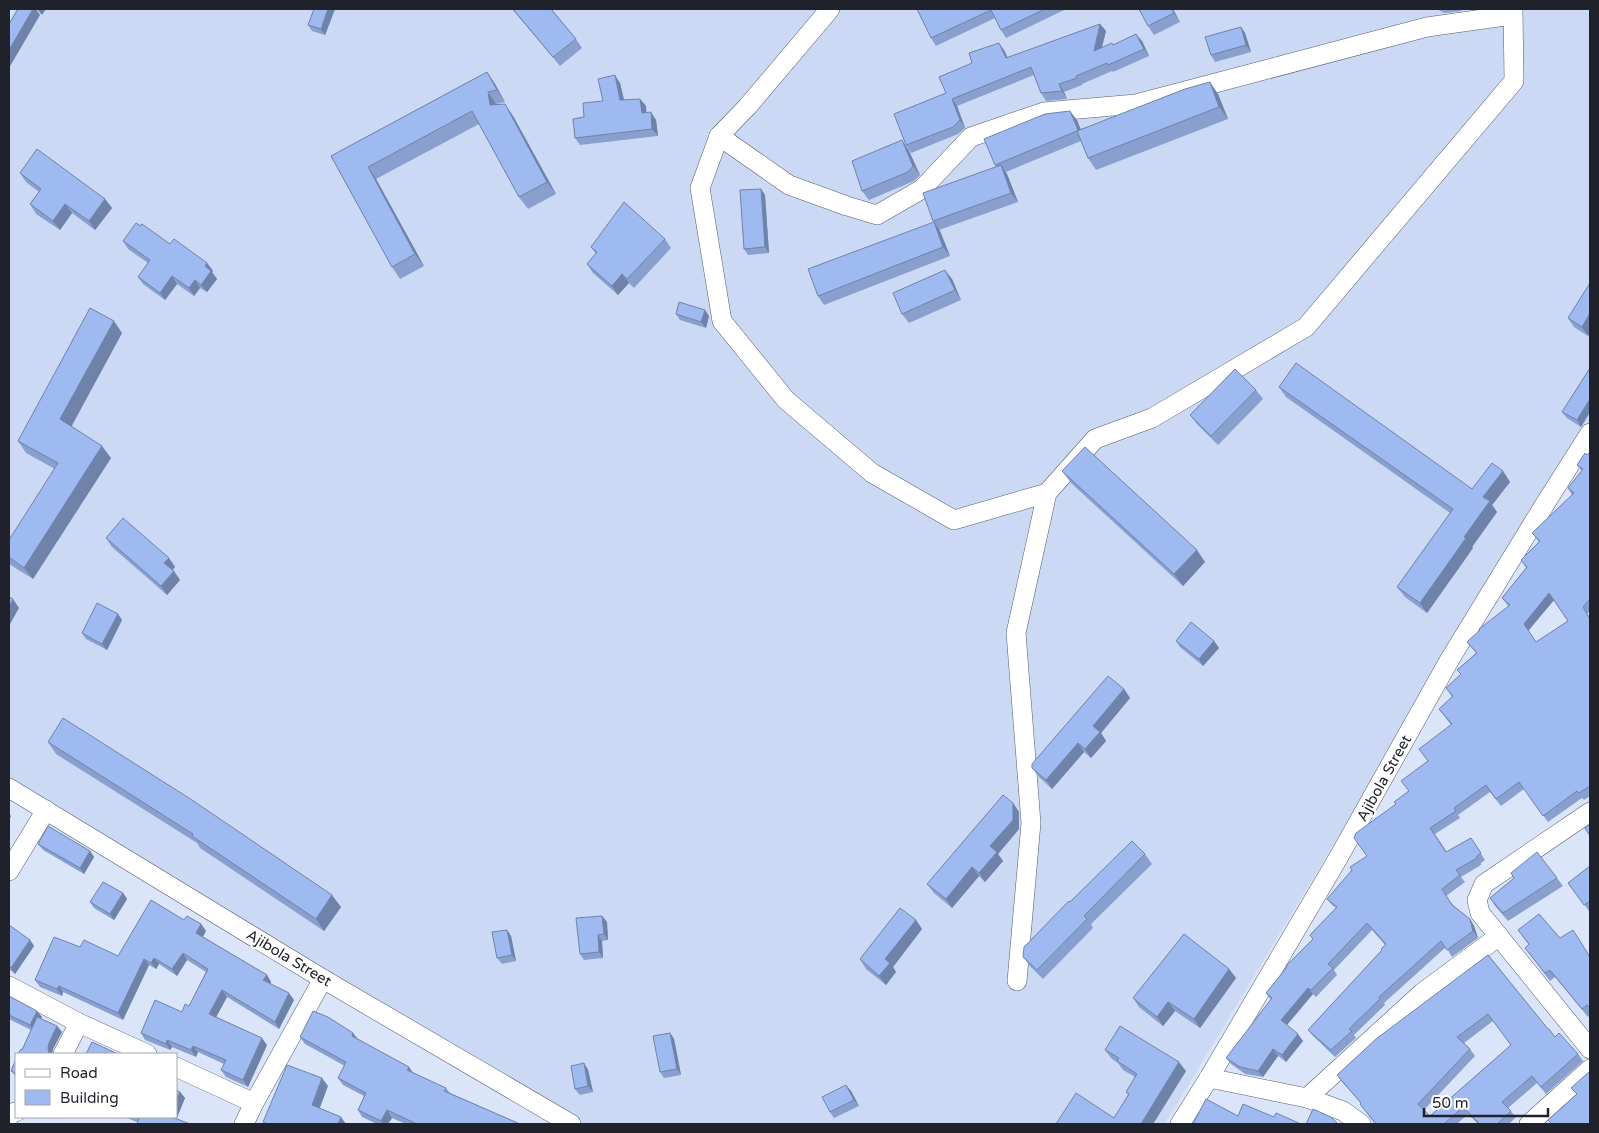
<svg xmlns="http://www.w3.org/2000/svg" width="1599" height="1133" font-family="'Varela Round',sans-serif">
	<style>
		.built { fill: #cbd9f5 }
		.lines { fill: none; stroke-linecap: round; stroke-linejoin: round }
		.street-casing { stroke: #545d6f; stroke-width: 20 }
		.street { stroke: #fff; stroke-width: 19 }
		.wall { fill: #89a0cf; fill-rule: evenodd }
		.shaded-wall { fill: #6f82a9 }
		.building { fill: #9fbaf1; stroke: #6f82a9; fill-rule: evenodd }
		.labels { text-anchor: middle; stroke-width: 4.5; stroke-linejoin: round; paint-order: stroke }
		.street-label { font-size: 15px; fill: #1f222a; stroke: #fff }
	</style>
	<rect width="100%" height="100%" fill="#dbe5fa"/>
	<path class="built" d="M15,9H1590V422L1550,485L1165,1124H579L9,780V20Z"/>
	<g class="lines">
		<defs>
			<g id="street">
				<path d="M830,9L748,106L719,136L789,185L847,206L877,215L922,189L971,137L1044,112L1136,104L1427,27L1512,15"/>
				<path d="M719,136L700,188L722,321L786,400L872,473L954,520L1047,493"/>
				<path d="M9,788L323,979L571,1124"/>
				<path d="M1590,812L1484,884L1477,900L1480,913L1590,1049"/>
				<path d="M9,871L46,810"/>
				<path d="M1017,981L1031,823L1016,633L1047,493L1095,439L1152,418L1306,327L1514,81L1513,9"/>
				<path d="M9,986L79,1023L147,1054"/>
				<path d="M63,1054L79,1023"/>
				<path d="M176,1067L254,1103"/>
				<path d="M1209,1078L1307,1098L1343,1111L1361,1124"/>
				<path d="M1307,1098L1422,993L1499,936"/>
				<path d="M9,1117L10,1113L16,1112"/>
				<path d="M244,1124L254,1103L323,979"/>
				<path d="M1180,1124L1209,1078L1337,860L1450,659L1545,504L1590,433"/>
				<path d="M1529,1124L1590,1069"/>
			</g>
		</defs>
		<use href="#street" class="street-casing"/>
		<use href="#street" class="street"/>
	</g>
	<g class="wall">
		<path d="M314,9H335L325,35L312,31L308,25Z"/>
		<path d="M512,9H551L576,39L582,48L560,66Z"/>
		<path d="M917,9H1066L1006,38L1001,30L995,18L936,46L931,38Z"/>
		<path d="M1139,9H1173L1180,22L1154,35L1148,26Z"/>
		<path d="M1436,9H1462L1461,11L1445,13Z"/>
		<path d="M1100,24L1106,31L1102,47L1114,45L1142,41L1149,56L1113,72L1112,71L1082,84V85L1064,92L1067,99L1046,101L1041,93L1034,75L957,106L965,128L958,134L911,153L906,145L946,93L1004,50L1008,58Z"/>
		<path d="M1241,27L1245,33L1251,52L1215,62L1211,55Z"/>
		<path d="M487,72L495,84L505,102L496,104V105L513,116L556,194L528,209L519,197L479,124L376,179L424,266L400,279L392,267L331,156Z"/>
		<path d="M620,83L624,100L640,99L646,106V112L656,120L658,136L580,145L575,138L584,117L603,101Z"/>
		<path d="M1218,94L1228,119L1096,170L1088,158L1081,141L1006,172L1018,202L939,230L933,221L996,166L995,165L1077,120L1080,129Z"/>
		<path d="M908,149L920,175L914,181L869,200L862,191Z"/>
		<path d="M20,173L105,199L112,208L95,230L72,213L60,230L36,214L30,204L39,192L26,182Z"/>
		<path d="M761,189L765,195L769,253L748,255L744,249Z"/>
		<path d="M141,226L170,244L207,263L213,271L212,272L217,279L207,292L200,288L194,296L177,284L165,300L143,284L138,277L148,263L128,249L123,241Z"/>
		<path d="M940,231L950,256L824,305L818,296Z"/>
		<path d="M665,239L671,248L634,288L629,283L618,295L593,273L587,264L596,254L591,247Z"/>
		<path d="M952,279L961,300L909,323L902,314Z"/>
		<path d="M1590,283V332L1588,336L1574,327L1568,318Z"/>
		<path d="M676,314L709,316L706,328L680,320Z"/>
		<path d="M122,333L71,426L111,458L33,579L9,564V540L55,469L26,453L18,441Z"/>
		<path d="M1590,368V412L1581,427L1567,418L1562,412Z"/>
		<path d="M1279,387L1472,489L1503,471L1510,482L1492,505L1497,512L1472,547L1473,548L1427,613L1405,597L1397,587L1450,513L1286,397Z"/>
		<path d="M1256,390L1263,399L1218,445L1197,424L1190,415Z"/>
		<path d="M1590,452V611L1587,614L1590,618V796L1584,800L1582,798L1548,822L1524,789L1501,806L1490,792L1458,815L1460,818L1435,834L1447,852L1471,838L1485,860L1481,863V865L1461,877L1465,882L1446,896L1453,905L1470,919L1474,926L1478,938L1452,957L1446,947L1384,1003L1385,1005L1354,1035L1356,1038L1335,1057L1313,1036L1308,1030L1382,950L1385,945L1372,930L1334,970L1337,975L1316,997L1313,994L1287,1025L1303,1041L1286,1062L1278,1056L1263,1077L1245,1074L1231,1064L1226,1058L1271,1000L1266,993L1313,939L1310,935L1336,908L1332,905L1327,899L1367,856L1396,804L1408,791L1451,725L1439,709L1452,697L1446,688L1461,674L1457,670L1476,653L1467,642L1509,607L1502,598L1526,568L1521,560L1539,542L1532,533L1572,495L1568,488L1582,471L1577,465ZM1554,600L1568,621L1536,642L1528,631Z"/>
		<path d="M1062,471L1205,562L1183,586L1071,483Z"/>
		<path d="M106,538L169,558L175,567L172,570L180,580L167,595L112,547Z"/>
		<path d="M118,614L122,620L107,650L86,639L82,633Z"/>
		<path d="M1176,641H1214L1219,648L1203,666L1180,647Z"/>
		<path d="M1124,689L1130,698L1101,733L1106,741L1091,758L1084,752L1052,789L1039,777L1032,768Z"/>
		<path d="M48,742L341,907L324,931L200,848L197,843L56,754Z"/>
		<path d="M1013,803L1019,812V829L998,854L1003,861L985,882L979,876L952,908L934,893L927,884Z"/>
		<path d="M38,844L90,851L94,857L84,874L43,850Z"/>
		<path d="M1145,854L1152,864L1091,924L1093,928L1043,979L1030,966L1023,957L1070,902Z"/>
		<path d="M1590,866V910L1589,911L1568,883Z"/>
		<path d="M1557,878L1563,886L1508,921L1495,906L1490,898Z"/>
		<path d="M123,893L127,899L114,920L94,908L90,902Z"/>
		<path d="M602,916L607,922L608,940L602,941L603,958L584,960L580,954Z"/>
		<path d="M184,920L201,924L206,931L203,937L267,975L271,982L270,984L294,1000L279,1029L227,997L216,1017L267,1045L248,1087L226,1077L221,1070L224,1064L198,1052L196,1057L172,1047L170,1050L145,1040L141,1033L182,1012L189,1006L206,972L187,960L177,976L159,964L156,969L149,965L123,1020L63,992L62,996L40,987L35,980L80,947L118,956Z"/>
		<path d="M916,920L922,929L893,967L896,972L886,985L866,969L860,959Z"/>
		<path d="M9,925L30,940L34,946L15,974L9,969Z"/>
		<path d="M507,930L511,936L516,961L502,964L497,958Z"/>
		<path d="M1518,930L1560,938L1590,957V1015L1588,1017L1555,977L1550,981L1525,948L1529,945Z"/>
		<path d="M1488,955L1548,1029L1555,1037L1578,1054L1583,1061L1546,1094L1537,1083L1508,1108L1516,1117L1509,1124H1478L1468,1114L1457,1124H1375L1360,1104L1361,1103L1342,1082L1337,1075ZM1493,1021L1511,1045L1430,1116L1424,1110L1475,1056L1470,1049L1464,1043Z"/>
		<path d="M1229,969L1236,978L1200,1028L1175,1011L1163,1026L1139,1007L1133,998Z"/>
		<path d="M9,996L42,1017L41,1019L57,1026L62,1032L53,1049L52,1054H18L22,1050L31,1030L9,1019Z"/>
		<path d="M353,1033L358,1039L413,1073L446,1088L450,1093L520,1124H406L392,1118L388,1124H377L362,1117L358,1110L364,1096L343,1085L338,1078L345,1066L305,1044L300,1037Z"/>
		<path d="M670,1033L674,1039L681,1075L664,1078L660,1072Z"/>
		<path d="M1105,1050L1186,1071L1153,1124H1056L1114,1118L1128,1095L1126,1092L1135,1077L1123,1070L1118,1063L1112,1059Z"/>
		<path d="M16,1059V1077L11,1071Z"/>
		<path d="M584,1063L588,1070L593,1092L580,1095L575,1089Z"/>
		<path d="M846,1085L851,1091L859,1106L834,1118L830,1112Z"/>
		<path d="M180,1092L185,1098L176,1118L137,1122L124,1117H176Z"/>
	</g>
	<g class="shaded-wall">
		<path d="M33,9H36L40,15L9,68V50Z"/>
		<path d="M37,9H46L42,15Z"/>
		<path d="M328,9H335L325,35L321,29Z"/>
		<path d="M1172,9H1173L1180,22L1174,13Z"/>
		<path d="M1100,24L1106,31L1099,58L1094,51Z"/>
		<path d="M1241,27L1245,33L1251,52L1246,45Z"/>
		<path d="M1136,34L1142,41L1149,56L1144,49Z"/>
		<path d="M999,43L1004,50L1011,66L1006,58Z"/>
		<path d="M487,72L495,84L505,102L497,90Z"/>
		<path d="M615,75L620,83L626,108L620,100Z"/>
		<path d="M1210,82L1218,94L1228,119L1219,107Z"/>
		<path d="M1059,84L1064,92L1067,99L1062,91Z"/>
		<path d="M488,92L496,104L498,117L490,105Z"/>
		<path d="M640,99L646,106L647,120L642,113Z"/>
		<path d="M952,99L957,106L965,128L960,120Z"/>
		<path d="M505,104L513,116L556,194L547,182Z"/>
		<path d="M1070,111L1077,120L1085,140L1078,131Z"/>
		<path d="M651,112L656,120L658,136L652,129Z"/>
		<path d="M902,140L908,149L920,175L913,166Z"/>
		<path d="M1001,165L1007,174L1018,202L1011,193Z"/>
		<path d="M368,167L376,179L424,266L415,254Z"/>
		<path d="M761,189L765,195L769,253L765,247Z"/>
		<path d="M105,199L112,208L95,230L89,221Z"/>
		<path d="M65,204L72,213L60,230L53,221Z"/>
		<path d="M934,222L940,231L950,256L943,247Z"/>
		<path d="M207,263L213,271L212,272L217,279L207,292L201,285L205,266Z"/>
		<path d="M945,270L952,279L961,300L955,290Z"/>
		<path d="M622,274L629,283L618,295L612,286Z"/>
		<path d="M172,276L177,284L165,300L160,293Z"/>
		<path d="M195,280L200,288L194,296L189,288Z"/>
		<path d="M705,310L709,316L706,328L701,322Z"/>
		<path d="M1590,313V332L1588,336L1582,327Z"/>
		<path d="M114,321L122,333L69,431L60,419Z"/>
		<path d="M1590,399V412L1581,427L1577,420Z"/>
		<path d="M102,446L111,458L33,579L24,568Z"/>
		<path d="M1503,471L1510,482L1492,505L1497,512L1472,547L1473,548L1427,613L1420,603L1464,537L1483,497Z"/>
		<path d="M1197,550L1205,562L1183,586L1174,574Z"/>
		<path d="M169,558L175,567L171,572L164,563Z"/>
		<path d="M174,571L180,580L167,595L161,586Z"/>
		<path d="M1549,593L1554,600L1528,631L1524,624Z"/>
		<path d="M13,599L19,608L9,626V607Z"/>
		<path d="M118,614L122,620L107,650L102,644Z"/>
		<path d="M1214,641L1219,648L1203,666L1199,659Z"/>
		<path d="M1124,689L1130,698L1101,733L1106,741L1091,758L1085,749L1093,726Z"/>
		<path d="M1078,743L1084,752L1052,789L1046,780Z"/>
		<path d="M1013,803L1019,812V829L998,854L1003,861L985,882L979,873L990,846Z"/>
		<path d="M9,813L11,816L9,821Z"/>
		<path d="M90,851L94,857L84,874L80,868Z"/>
		<path d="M972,867L979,876L952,908L946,899Z"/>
		<path d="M123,893L127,899L114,920L110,914Z"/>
		<path d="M332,895L341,907L324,931L316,919Z"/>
		<path d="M602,916L607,922L608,940L604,934Z"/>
		<path d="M1470,919L1474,926L1478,938L1473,931Z"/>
		<path d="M916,920L922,929L893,967L896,972L886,985L879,976L885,959Z"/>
		<path d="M201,924L206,931L201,939L196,933Z"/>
		<path d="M507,930L511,936L516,961L512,955Z"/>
		<path d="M598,935L602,941L603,958L599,952Z"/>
		<path d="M30,940L34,946L15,974L11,968Z"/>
		<path d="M183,953L187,960L177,976L172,969Z"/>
		<path d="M154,958L159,964L156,969L151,963Z"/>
		<path d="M144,959L149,965L123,1020L118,1013Z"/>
		<path d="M1229,969L1236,978L1200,1028L1194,1019Z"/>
		<path d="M267,975L271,982L268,987L263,980Z"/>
		<path d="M59,986L63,992L62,996L57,989Z"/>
		<path d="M1308,988L1313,994L1285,1027L1281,1020Z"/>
		<path d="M222,990L227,997L214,1021L209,1014Z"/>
		<path d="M289,993L294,1000L279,1029L275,1022Z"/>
		<path d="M1168,1002L1175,1011L1163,1026L1157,1017Z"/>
		<path d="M37,1011L42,1017L34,1032L30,1025Z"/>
		<path d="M57,1026L62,1032L53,1049L52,1054H49L48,1048L49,1043Z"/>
		<path d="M353,1033L358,1040L352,1036Z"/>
		<path d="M670,1033L674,1039L681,1075L677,1069Z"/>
		<path d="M1298,1034L1303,1041L1286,1062L1282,1055Z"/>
		<path d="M262,1038L267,1045L248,1087L243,1080Z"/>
		<path d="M167,1040L172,1047L170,1050L166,1044Z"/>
		<path d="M193,1046L198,1052L196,1057L191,1050Z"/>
		<path d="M1273,1049L1278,1056L1263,1077L1258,1071Z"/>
		<path d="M1179,1062L1186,1071L1153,1124H1141Z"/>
		<path d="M584,1063L588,1070L593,1092L588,1086Z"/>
		<path d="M409,1067L414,1074L407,1070Z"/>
		<path d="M322,1078L328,1086L318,1113L312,1105Z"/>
		<path d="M846,1085L851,1091L859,1106L854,1100Z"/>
		<path d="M180,1092L185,1098L175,1123L170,1117H176V1100Z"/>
		<path d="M387,1110L392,1118L388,1124H383L381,1121Z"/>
		<path d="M341,1117L346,1124H338Z"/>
	</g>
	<g class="building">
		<path d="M18,9H33L9,50V24Z"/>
		<path d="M314,9H328L321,29L308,25Z"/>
		<path d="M513,9H551L576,39L553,57Z"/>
		<path d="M917,9H1045L1001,30L991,10L931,38Z"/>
		<path d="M1139,9H1172L1174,13L1148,26Z"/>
		<path d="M1100,24L1094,51L1112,43L1113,45L1136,34L1144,49L1108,65L1107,63L1076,76L1077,78L1059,84L1062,91L1041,93L1031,67L952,99L960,120L953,127L906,145L894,114L946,93L939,77L972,63L969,53L999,43L1006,58Z"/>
		<path d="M1241,27L1246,45L1211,55L1205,37Z"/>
		<path d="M487,72L497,90L488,92L490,105L505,104L547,182L519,197L472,111L368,167L415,254L392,267L331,156Z"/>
		<path d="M615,75L620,100L640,99L642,113L651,112L652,129L575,138L573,119L584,117L583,103L603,101L598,79Z"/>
		<path d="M1210,82L1219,107L1088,158L1077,131L1185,89Z"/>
		<path d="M1070,111L1078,130L1077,131L995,165L984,139L1045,114Z"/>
		<path d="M902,140L913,166L908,172L862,191L852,161Z"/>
		<path d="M37,149L105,199L89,221L65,204L53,221L30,204L41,189L20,173Z"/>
		<path d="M1001,165L1011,193L933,221L923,193Z"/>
		<path d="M761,189L765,247L744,249L740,190Z"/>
		<path d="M624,202L665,239L627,279L622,274L612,286L587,264L597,252L591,247Z"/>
		<path d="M934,222L943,247L818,296L808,269Z"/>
		<path d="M136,223L141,226L142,224L170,244L174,239L207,263L205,266L211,271L201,285L195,280L189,288L172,276L160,293L138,277L150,260L123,241Z"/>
		<path d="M945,270L955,290L902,314L893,293Z"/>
		<path d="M1590,283V313L1582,327L1568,318Z"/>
		<path d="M679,302L705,310L701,322L676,314Z"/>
		<path d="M90,308L114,321L60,419L102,446L24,568L9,557V540L58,463L18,441Z"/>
		<path d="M1296,363L1472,489L1492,463L1503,471L1483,497L1490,501L1464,537L1466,538L1420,603L1397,587L1453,509L1279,387Z"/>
		<path d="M1590,368V399L1577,420L1562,412Z"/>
		<path d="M1235,369L1256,390L1211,436L1190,415Z"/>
		<path d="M1085,447L1197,550L1174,574L1062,471Z"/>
		<path d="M1590,452V584L1589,586L1590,587V599L1583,607L1590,619V786L1579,793L1577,791L1543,816L1519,782L1496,799L1486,785L1454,808L1456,811L1430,828L1446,852L1471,838L1481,853L1476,857L1477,858L1456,870L1460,875L1442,889L1452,905L1470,919L1473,931L1447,950L1441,941L1379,997L1380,999L1349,1029L1352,1031L1331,1050L1308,1030L1382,950L1381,949L1386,944L1367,923L1328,964L1333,968L1311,990L1308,988L1281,1020L1298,1034L1282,1055L1273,1049L1258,1071L1240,1067L1226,1058L1272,998L1266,993L1287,967L1286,966L1313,939L1310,935L1337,907L1327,899L1352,870L1350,867L1367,856L1354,838L1356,833L1396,804L1394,802L1409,791L1401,781L1428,761L1419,749L1452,724L1439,709L1453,696L1446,688L1461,674L1457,670L1477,653L1467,642L1480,630L1479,629L1510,605L1502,598L1527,567L1521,560L1540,541L1532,533L1574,493L1568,488L1583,469L1577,465L1585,453L1587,455ZM1549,593L1568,621L1536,642L1524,624Z"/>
		<path d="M123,518L169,558L164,563L174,571L161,586L106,538Z"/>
		<path d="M9,597L13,599L9,607Z"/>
		<path d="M97,603L118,614L102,644L82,633Z"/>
		<path d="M1191,622L1214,641L1199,659L1176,641Z"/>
		<path d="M1108,676L1124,689L1093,726L1100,732L1085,749L1078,743L1046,780L1032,768V764Z"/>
		<path d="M63,718L192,800L332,895L316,919L192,836L193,834L48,742Z"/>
		<path d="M1003,795L1013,803V820L990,846L997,852L979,873L972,867L946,899L927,884Z"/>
		<path d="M1590,824V836L1585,828Z"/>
		<path d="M48,826L90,851L80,868L38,844Z"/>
		<path d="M1132,841L1145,854L1084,916L1087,919L1037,970L1023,957L1024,947L1069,901L1070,902Z"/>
		<path d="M1537,852L1557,878L1503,913L1490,898L1514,878L1511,873Z"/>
		<path d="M1590,866V904L1589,902L1584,905L1568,883Z"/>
		<path d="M103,882L123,893L110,914L90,902Z"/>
		<path d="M151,900L184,920L187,916L201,924L196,933L267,975L263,980L289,993L275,1022L222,990L209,1014L262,1038L243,1080L221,1070L226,1060L193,1046L191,1050L167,1040L166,1044L141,1033L155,1000L182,1012L185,1004L189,1006L208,969L183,953L172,969L154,958L151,963L144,959L118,1013L59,986L57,989L35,980L54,937L80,947L84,940L118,956Z"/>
		<path d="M900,908L916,920L885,959L890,963L879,976L860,959Z"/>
		<path d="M1539,914L1560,938L1573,930L1590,957V1008L1587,1005L1582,1009L1550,970L1545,973L1525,948L1529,944L1518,930Z"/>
		<path d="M602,916L604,934L598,935L599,952L580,954L576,918Z"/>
		<path d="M9,925L30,940L11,968L9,966Z"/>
		<path d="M507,930L512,955L497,958L492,932Z"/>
		<path d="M1184,934L1229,969L1194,1019L1168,1002L1157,1017L1133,998Z"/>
		<path d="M1488,955L1548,1029H1549L1555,1037L1559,1033L1578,1054L1541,1087L1532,1076L1502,1102L1511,1111L1497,1124H1480L1463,1107L1444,1124H1376L1360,1104L1361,1103L1337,1075L1376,1039ZM1488,1014L1511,1045L1430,1116L1418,1104L1470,1049L1457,1037Z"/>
		<path d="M9,996L37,1011L30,1025L9,1015Z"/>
		<path d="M313,1011L328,1017L353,1033L352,1036L409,1067L407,1070L446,1088L444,1091L520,1124H417L387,1110L381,1121L358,1110L366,1093L338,1078L346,1062L300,1037Z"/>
		<path d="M37,1017L57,1026L49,1043L48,1048L49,1054H18L21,1049L22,1050Z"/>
		<path d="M1120,1026L1179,1062L1141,1124H1056L1076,1093L1114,1118L1129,1094L1126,1092L1137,1074L1117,1061L1119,1058L1105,1050Z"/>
		<path d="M670,1033L677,1069L660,1072L653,1036Z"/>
		<path d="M92,1042L118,1054H86Z"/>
		<path d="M16,1059V1073L11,1071Z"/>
		<path d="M584,1063L588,1086L575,1089L571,1066Z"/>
		<path d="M287,1065L322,1078L312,1105L341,1117L338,1124H268L263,1122Z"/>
		<path d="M1590,1071V1124H1552L1548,1120L1577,1094L1571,1088Z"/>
		<path d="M846,1085L854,1100L830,1112L822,1097Z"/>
		<path d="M176,1090L180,1092L176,1100Z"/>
		<path d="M1206,1099L1238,1116L1243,1104L1274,1117L1276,1113L1301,1124H1193Z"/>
		<path d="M1313,1109L1331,1117L1338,1124H1306Z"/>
		<path d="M136,1117H172L190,1124H137L139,1118Z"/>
	</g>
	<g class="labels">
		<g class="street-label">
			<text transform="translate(1384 778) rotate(-61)" y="5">Ajibola Street</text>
			<text transform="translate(289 958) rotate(31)" y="5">Ajibola Street</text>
		</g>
	</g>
	<rect width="1599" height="1133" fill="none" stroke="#1f222a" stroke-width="20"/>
	<rect x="15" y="1053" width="162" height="65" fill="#ffffff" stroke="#a5a7aa"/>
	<rect x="25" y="1069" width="25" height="8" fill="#ffffff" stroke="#a5a7aa"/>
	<text x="60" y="1078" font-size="15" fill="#1f222a">Road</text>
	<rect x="25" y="1090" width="25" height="15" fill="#9fbaf1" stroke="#a5a7aa"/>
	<text x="60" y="1103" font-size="15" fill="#1f222a">Building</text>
	<path d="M1424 1108v8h124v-8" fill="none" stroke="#1f222a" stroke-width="2.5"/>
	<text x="1432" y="1108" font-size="15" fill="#1f222a" stroke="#ffffff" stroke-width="4" paint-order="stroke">50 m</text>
</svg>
